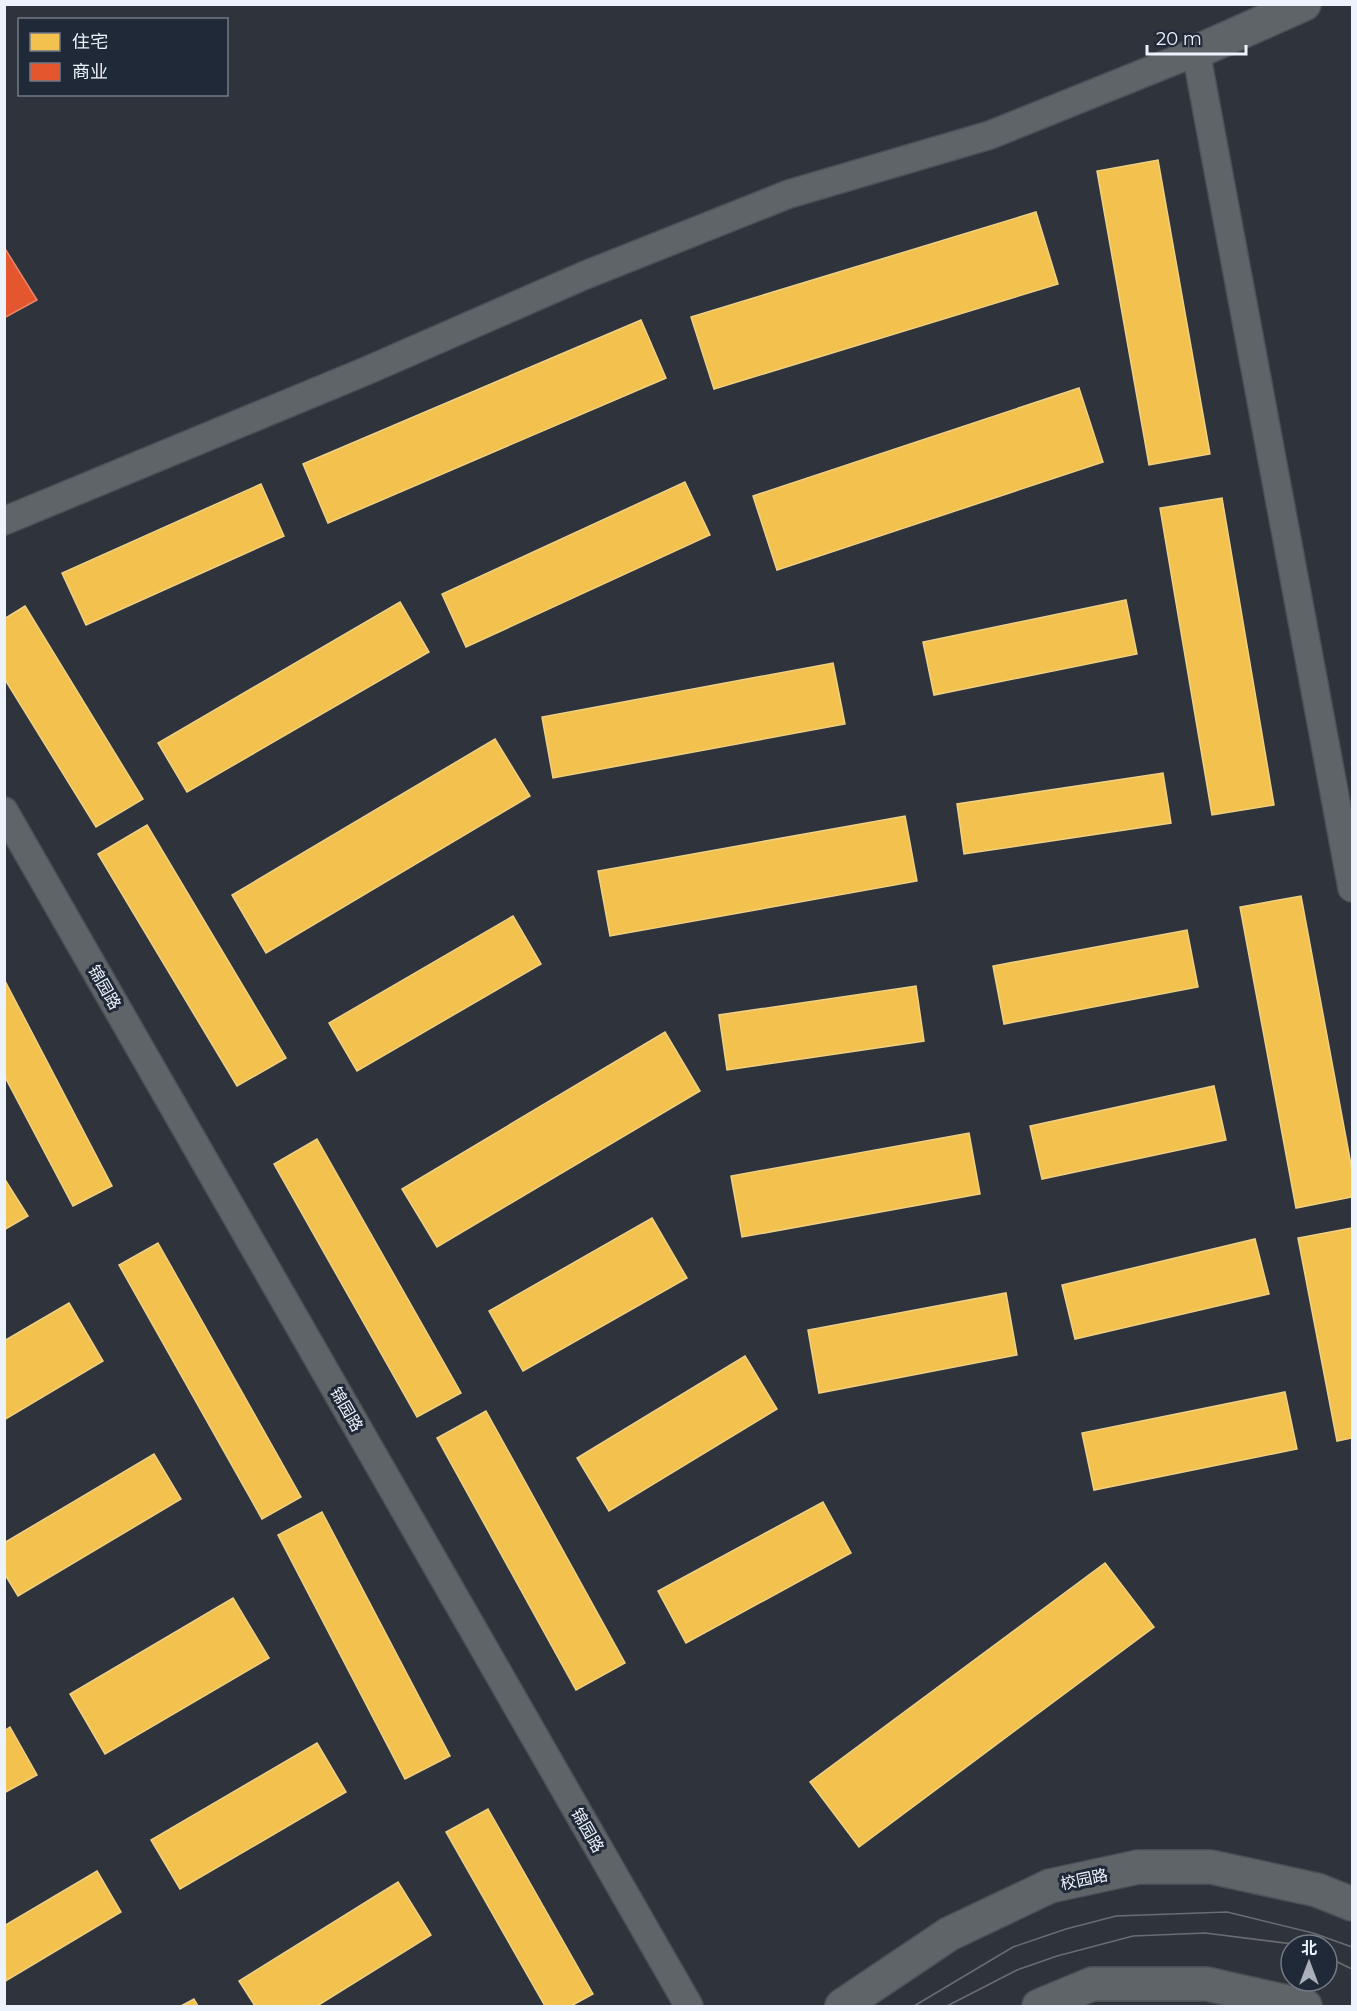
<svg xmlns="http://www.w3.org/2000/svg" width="1357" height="2011" font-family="Montserrat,'Noto Sans SC',sans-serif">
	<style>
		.homes { fill: #f2c14e; stroke: #f0d082; stroke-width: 1.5 }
		.shops { fill: #e4572e; stroke: #e7866c; stroke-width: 1.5 }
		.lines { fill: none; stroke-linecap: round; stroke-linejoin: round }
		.street-casing { stroke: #4b5057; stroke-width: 30 }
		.secondary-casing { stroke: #4b5057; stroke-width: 36 }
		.street { stroke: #5f6469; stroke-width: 27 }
		.secondary { stroke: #5f6469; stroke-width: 33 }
		.tram { stroke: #696c72; stroke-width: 1.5 }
		.labels { text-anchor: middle; stroke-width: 6; stroke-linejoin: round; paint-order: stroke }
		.street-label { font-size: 16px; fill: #edf3fd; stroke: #202937 }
	</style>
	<rect width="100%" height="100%" fill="#2f343c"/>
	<g class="homes">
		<path d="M1158,160L1210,454L1149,465L1097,171Z"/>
		<path d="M1036,212L1058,284L714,389L691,317Z"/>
		<path d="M641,320L666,378L328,523L303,464Z"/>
		<path d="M1079,388L1103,462L777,570L753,496Z"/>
		<path d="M685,482L710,535L466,647L442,594Z"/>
		<path d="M261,484L284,536L86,625L62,573Z"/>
		<path d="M1222,498L1274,805L1212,815L1160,508Z"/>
		<path d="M1126,600L1137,654L934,695L923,642Z"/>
		<path d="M400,602L429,652L187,792L158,743Z"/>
		<path d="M25,606L143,799L96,827L4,678V619Z"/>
		<path d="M833,663L845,724L553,778L542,717Z"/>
		<path d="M495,739L530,796L266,953L232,895Z"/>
		<path d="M1163,773L1171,823L964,854L957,804Z"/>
		<path d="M905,816L917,881L610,936L598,871Z"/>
		<path d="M147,825L286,1058L237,1086L98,854Z"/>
		<path d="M1301,896L1352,1170V1197L1296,1208L1240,907Z"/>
		<path d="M513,916L541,964L357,1071L329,1023Z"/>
		<path d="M1187,930L1198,987L1004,1024L993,966Z"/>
		<path d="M4,979L112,1186L73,1206L4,1075Z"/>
		<path d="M916,986L924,1041L727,1070L719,1015Z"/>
		<path d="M665,1032L700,1091L437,1247L402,1189Z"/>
		<path d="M1214,1086L1226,1140L1042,1179L1030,1126Z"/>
		<path d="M969,1133L980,1194L742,1237L731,1176Z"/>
		<path d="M317,1139L461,1393L417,1417L274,1164Z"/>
		<path d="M4,1178L28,1216L4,1230Z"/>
		<path d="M652,1218L687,1278L523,1371L489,1311Z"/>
		<path d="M1352,1228V1438L1337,1441L1298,1238Z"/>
		<path d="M1255,1239L1269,1294L1075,1339L1062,1285Z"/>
		<path d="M158,1243L301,1497L262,1519L119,1265Z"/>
		<path d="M1006,1293L1017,1355L819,1393L808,1330Z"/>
		<path d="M69,1303L103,1361L4,1420V1341Z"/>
		<path d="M745,1356L777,1409L609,1511L577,1458Z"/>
		<path d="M1285,1392L1297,1449L1094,1490L1082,1433Z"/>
		<path d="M486,1411L625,1663L576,1690L437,1438Z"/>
		<path d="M154,1454L181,1499L18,1596L4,1573V1543Z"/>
		<path d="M823,1502L851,1553L686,1643L658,1591Z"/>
		<path d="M322,1512L450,1756L405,1779L278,1535Z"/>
		<path d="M1105,1563L1154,1627L859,1847L810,1782Z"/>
		<path d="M233,1598L269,1658L105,1754L70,1694Z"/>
		<path d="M10,1727L37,1775L4,1793V1731Z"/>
		<path d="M317,1743L346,1792L180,1889L151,1840Z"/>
		<path d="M488,1809L593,1994L571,2006H545L446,1832Z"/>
		<path d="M97,1871L121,1912L4,1982V1926Z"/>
		<path d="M398,1882L431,1935L317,2006H255L239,1981Z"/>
		<path d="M194,1999L198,2006H181Z"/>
	</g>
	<path class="shops" d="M4,247L37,300L4,318Z"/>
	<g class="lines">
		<defs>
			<g id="street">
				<path d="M4,521L366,371L583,276L789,194L990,135L1196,52L1352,888"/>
				<path d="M4,811L689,2006"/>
			</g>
			<g id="secondary">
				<path d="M1196,52L1304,4"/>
				<path d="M842,2006L949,1934L1050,1886L1138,1867H1211L1317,1890L1352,1904"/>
				<path d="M1039,2006L1092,1984H1207L1305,2006"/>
			</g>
		</defs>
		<use href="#street" class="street-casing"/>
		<use href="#secondary" class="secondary-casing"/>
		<use href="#street" class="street"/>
		<use href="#secondary" class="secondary"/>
		<g class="tram">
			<path d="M1327,1957L1352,1969"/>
			<path d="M914,2006L1013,1947L1066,1929L1116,1916L1227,1912L1313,1933L1352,1947"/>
			<path d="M947,2006L1017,1970L1057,1956L1133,1936L1205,1933L1301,1945"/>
		</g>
	</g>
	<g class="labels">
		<g class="street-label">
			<text transform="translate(105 987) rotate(60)" y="6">锦园路</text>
			<text transform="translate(347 1409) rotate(60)" y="6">锦园路</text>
			<text transform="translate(588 1830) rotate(60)" y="6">锦园路</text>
			<text transform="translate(1084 1879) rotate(-12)" y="6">校园路</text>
		</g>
	</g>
	<rect width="1357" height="2011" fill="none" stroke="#edf3fd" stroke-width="12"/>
	<rect x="18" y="18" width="210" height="78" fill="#202937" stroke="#727a86" stroke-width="1.5"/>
	<rect x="30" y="33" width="30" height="18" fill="#f2c14e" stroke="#727a86" stroke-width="1.5"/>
	<text x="72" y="48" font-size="18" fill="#edf3fd">住宅</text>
	<rect x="30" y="63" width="30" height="18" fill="#e4572e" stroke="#727a86" stroke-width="1.5"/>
	<text x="72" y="78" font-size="18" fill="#edf3fd">商业</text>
	<g transform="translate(1309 1963)"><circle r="28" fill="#202937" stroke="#727a86" stroke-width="1.5"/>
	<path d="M0-4.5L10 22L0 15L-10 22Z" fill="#aab0b9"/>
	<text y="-9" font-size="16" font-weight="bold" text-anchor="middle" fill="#edf3fd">北</text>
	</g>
	<path d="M1147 45v9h99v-9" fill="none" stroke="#edf3fd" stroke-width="3"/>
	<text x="1156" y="45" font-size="18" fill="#edf3fd" stroke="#202937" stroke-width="4.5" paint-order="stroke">20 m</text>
</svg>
